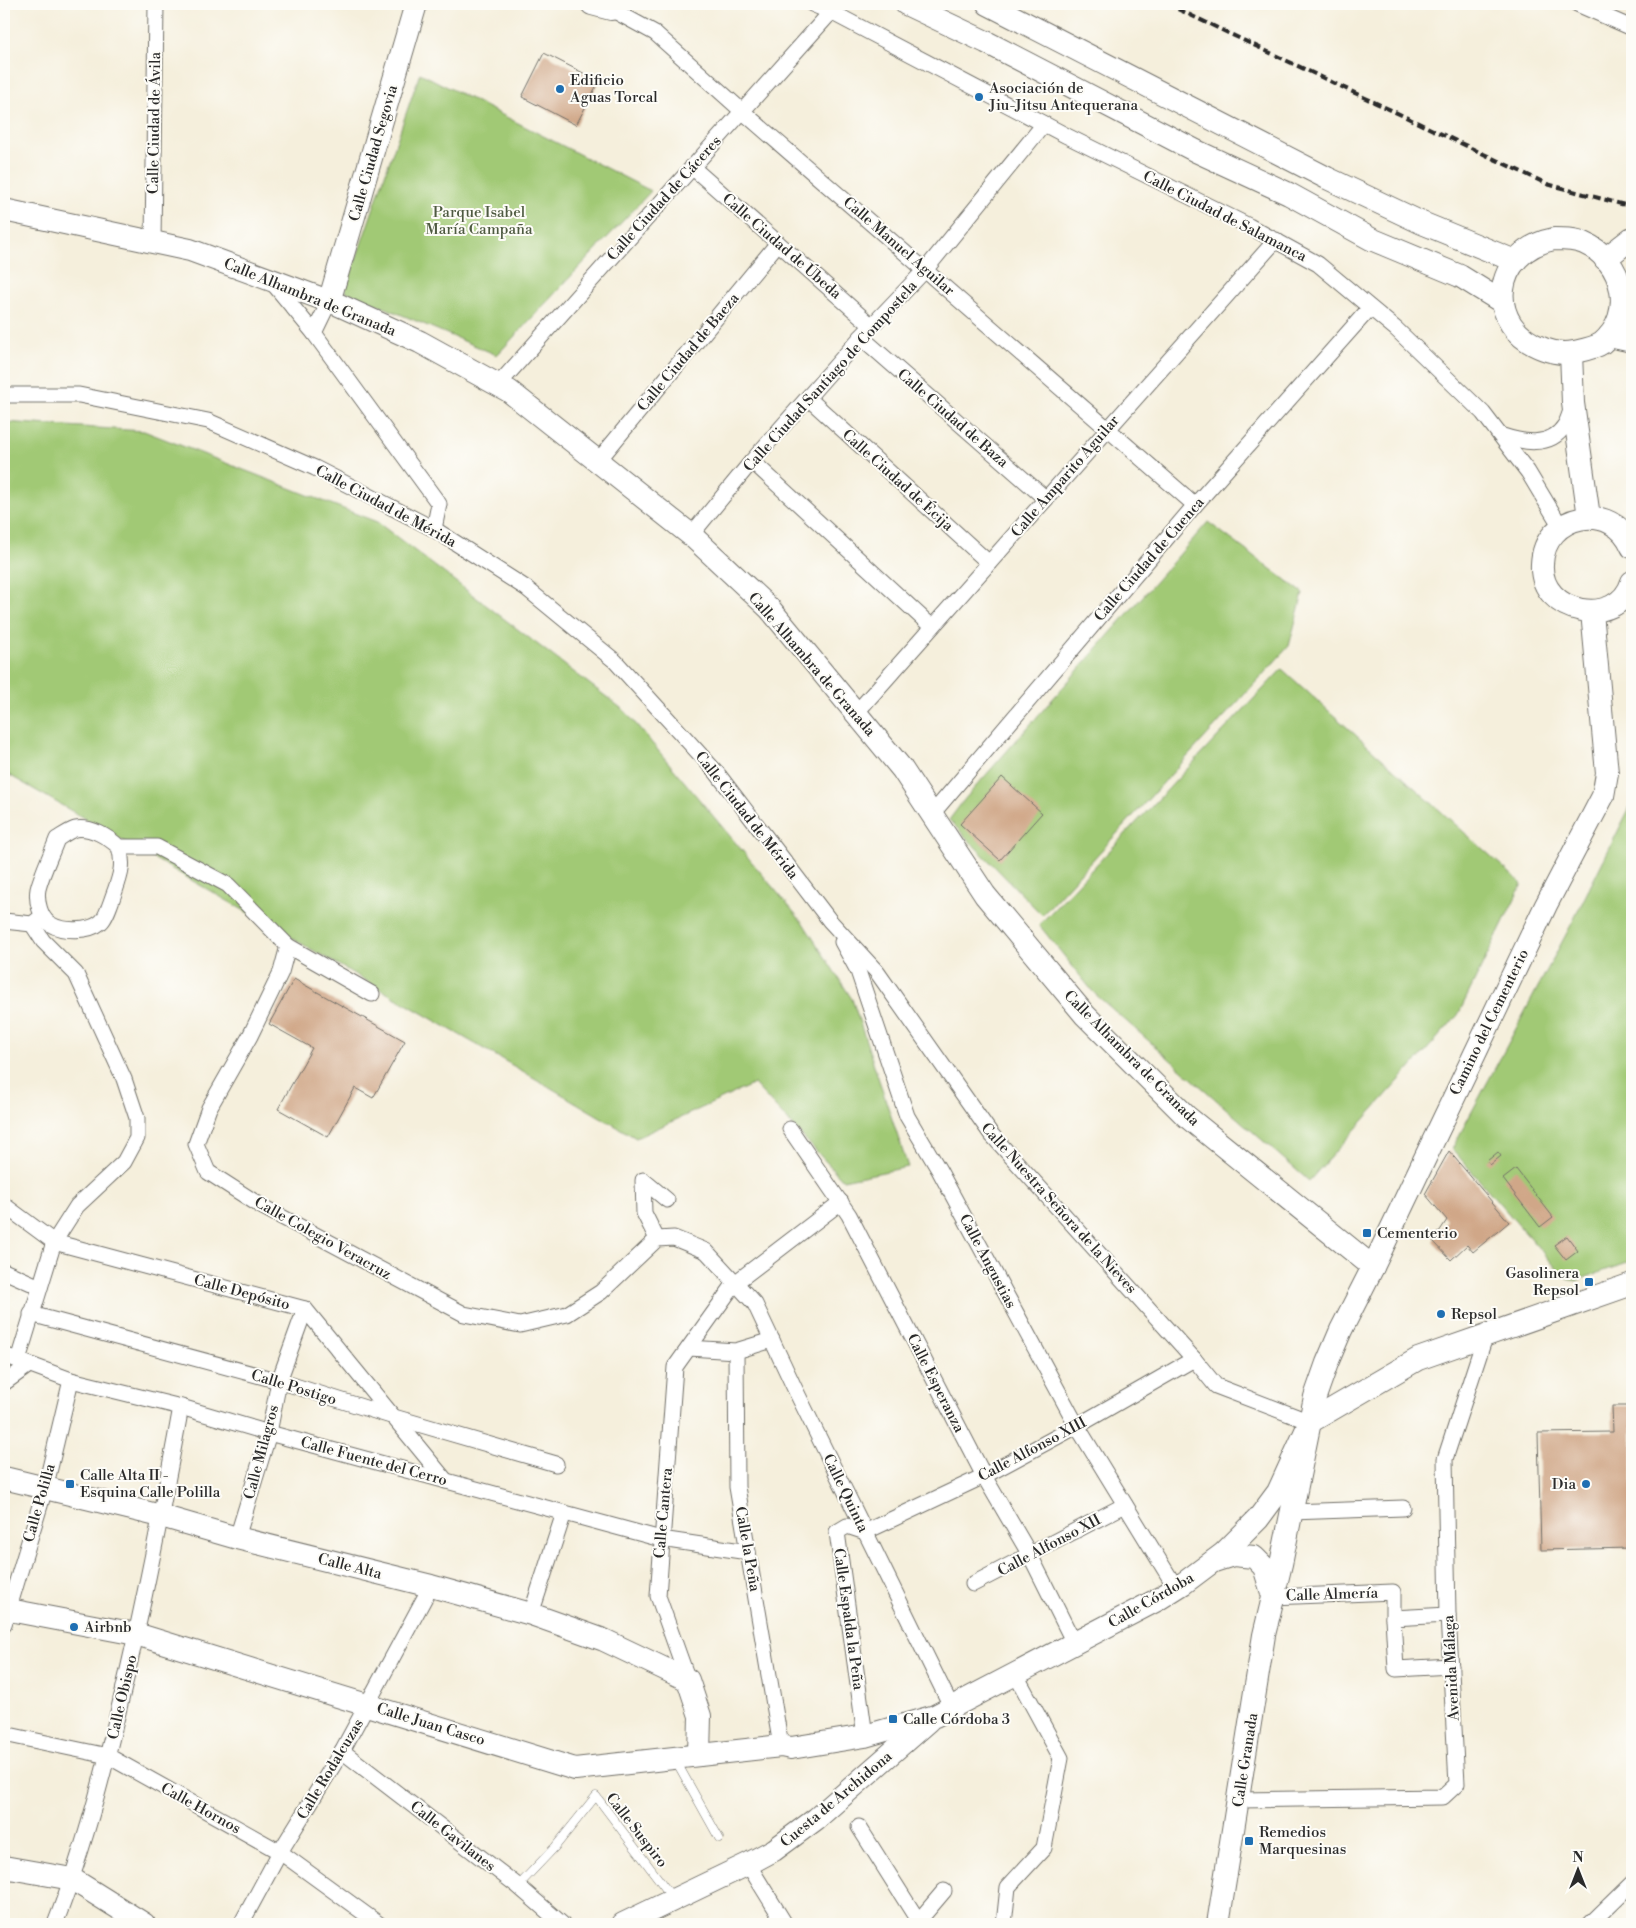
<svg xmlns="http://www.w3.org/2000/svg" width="1636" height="1928" font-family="'Libre Bodoni',serif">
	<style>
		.green { fill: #a1c974; stroke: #667a50 }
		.building { fill: #d0a788 }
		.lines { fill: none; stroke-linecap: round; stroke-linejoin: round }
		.lane-casing { stroke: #727069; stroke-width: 9 }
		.street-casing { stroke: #727069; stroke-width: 17 }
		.secondary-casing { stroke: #727069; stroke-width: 24 }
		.lane { stroke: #fff; stroke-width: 8 }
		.street { stroke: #fff; stroke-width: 15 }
		.secondary { stroke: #fff; stroke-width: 22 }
		.rail { stroke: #2b2b2b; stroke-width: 4; stroke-dasharray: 8 4; stroke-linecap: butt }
		.poi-dot { fill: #1f6fb2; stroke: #fdfcf7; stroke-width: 2 }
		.labels { text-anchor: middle; stroke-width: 4; stroke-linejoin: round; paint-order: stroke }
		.poi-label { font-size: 15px; fill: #2b2b2b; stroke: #fdfcf7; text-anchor: start }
		.street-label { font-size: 15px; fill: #2b2b2b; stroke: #fdfcf7 }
		.park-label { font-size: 15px; fill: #4e5a41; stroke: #fdfcf7 }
	</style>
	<rect width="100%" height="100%" fill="#fdfcf7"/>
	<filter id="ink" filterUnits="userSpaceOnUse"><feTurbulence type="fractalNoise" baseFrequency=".02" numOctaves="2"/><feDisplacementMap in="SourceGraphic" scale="10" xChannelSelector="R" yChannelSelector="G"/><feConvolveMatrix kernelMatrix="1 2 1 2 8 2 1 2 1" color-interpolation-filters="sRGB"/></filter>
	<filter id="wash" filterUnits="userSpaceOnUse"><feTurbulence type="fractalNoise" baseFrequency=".0096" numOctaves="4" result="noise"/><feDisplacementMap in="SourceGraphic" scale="20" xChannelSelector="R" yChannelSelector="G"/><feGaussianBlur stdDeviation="1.12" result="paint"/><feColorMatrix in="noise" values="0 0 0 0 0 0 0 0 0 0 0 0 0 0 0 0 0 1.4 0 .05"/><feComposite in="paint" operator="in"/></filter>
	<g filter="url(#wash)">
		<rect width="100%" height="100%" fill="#f5efdc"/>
		<g class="green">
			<path d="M420,73L651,191L497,355L345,291Z"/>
			<path d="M4,422L144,431L377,522L625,711L803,923L852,999L908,1167L843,1180L754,1084L636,1138L524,1072L4,772Z"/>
			<path d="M1208,522L1303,593L1289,646L1042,915L949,820L964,800Z"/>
			<path d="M1282,669L1522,884L1458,1015L1309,1181L1094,993L1039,925Z"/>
			<path d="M1632,803V1261L1578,1280L1565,1278L1452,1149L1571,925Z"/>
		</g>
		<g id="blocks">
			<g class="building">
				<path d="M544,53L599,81L576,125L522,97Z"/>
				<path d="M1002,777L1042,813L1000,860L960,824Z"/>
				<path d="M294,979L405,1041L373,1098L355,1088L328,1137L278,1109L312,1048L269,1024Z"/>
				<path d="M1449,1151L1509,1222L1473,1252L1467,1245L1451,1260L1433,1241L1447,1220L1425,1194Z"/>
				<path d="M1498,1152L1501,1156L1490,1165L1487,1161Z"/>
				<path d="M1516,1169L1553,1217L1540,1227L1503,1179Z"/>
				<path d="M1567,1236L1578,1251L1566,1260L1554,1245Z"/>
				<path d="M1612,1406H1632V1548L1541,1550L1538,1433L1613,1432Z"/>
			</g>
		</g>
	</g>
	<g filter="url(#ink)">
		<use href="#blocks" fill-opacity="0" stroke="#727069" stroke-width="1"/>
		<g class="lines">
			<defs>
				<g id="lane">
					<path d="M676,1761L719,1838"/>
					<path d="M518,1886L555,1847L596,1796L672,1897"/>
				</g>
				<g id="street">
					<path d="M812,4L831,12L1067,136L1249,226L1318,264L1396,329L1483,413L1528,472L1561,527"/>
					<path d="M1577,4L1632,28"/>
					<path d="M611,9L655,33L742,111L1195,505"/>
					<path d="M692,167L872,326"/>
					<path d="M153,242L156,4"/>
					<path d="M272,282L314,333L439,504L434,529"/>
					<path d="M314,333L329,302"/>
					<path d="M861,337L1046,499"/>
					<path d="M498,385L831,12"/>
					<path d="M4,395H79L208,421L315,468L434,529L526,588L615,661L717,773L830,921L877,972L991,1134L1194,1359L1216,1386L1310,1422"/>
					<path d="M808,398L989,563"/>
					<path d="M1500,435C1521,442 1550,449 1565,425C1568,420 1570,413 1572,407"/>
					<path d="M598,461L778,243"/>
					<path d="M752,461L932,627"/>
					<path d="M691,535L752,461L861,337L926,269L1044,124"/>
					<path d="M856,713L1276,240"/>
					<path d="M932,814L1195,505L1370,308"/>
					<path d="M119,847C124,864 121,874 115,891C112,898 107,917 101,922C89,932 63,932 50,924C40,918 36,900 38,889C42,873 51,855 57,839C62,836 69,831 75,829C91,826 108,837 119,847H157L228,885L288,946"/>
					<path d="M4,921L32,924L40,918"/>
					<path d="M842,942L858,971L907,1116L939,1170L1077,1426L1176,1588"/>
					<path d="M372,994L288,946L281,972L250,1036L209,1108L196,1144L208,1172L261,1206L464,1314L520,1325L567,1314L601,1292L657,1239L674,1238L706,1251L755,1304L794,1387L952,1708"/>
					<path d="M790,1129L849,1215L984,1476L1030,1555L1074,1643"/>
					<path d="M4,1205L54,1242L305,1309L446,1481"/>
					<path d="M657,1239L644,1213L643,1180L667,1200"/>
					<path d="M4,1271L40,1287"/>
					<path d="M31,1314L279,1381L394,1417L556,1464"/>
					<path d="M689,1348L736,1351L772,1340"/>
					<path d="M736,1351L737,1487L781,1746"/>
					<path d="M4,1355L71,1380L181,1407L269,1433L661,1539L748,1552"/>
					<path d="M18,1360L54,1242L77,1206L124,1162L137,1138V1118L124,1079L76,974L43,941L32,924"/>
					<path d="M4,1383L29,1365"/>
					<path d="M1291,1512L1403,1508"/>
					<path d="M865,1532L984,1476L1077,1426L1194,1359"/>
					<path d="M865,1532L847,1526L837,1532L865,1736"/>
					<path d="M237,1538L269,1433L279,1381L305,1309"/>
					<path d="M973,1584L1125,1505"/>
					<path d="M1273,1597L1393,1592V1618"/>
					<path d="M531,1614L564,1513"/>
					<path d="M1448,1615L1393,1618L1396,1669L1451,1666"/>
					<path d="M4,1624L45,1489L71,1380"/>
					<path d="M688,1680L658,1596L675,1367L735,1283L841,1202"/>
					<path d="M4,1734L108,1756L280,1852L379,1924"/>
					<path d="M342,1751L518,1886L562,1924"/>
					<path d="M1238,1800L1443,1797L1457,1784L1448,1615L1445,1459L1486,1334"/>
					<path d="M859,1827L919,1922"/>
					<path d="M748,1864L785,1924"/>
					<path d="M55,1924C87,1842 108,1756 128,1670C148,1583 165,1495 181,1407"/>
					<path d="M241,1924L280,1852L342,1751L431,1586"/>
					<path d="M916,1924L944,1891"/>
					<path d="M1004,1924L1008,1887L1044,1848L1061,1758L1016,1675"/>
					<path d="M1590,1924L1632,1883"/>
				</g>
				<g id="secondary">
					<path d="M592,4L611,9L614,4"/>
					<path d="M906,4L986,42L1196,151L1289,194L1371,239L1460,276L1502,302"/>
					<path d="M988,4L1327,178L1422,223L1515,261"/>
					<path d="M4,210L190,250L339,305L420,342L509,391L691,535L770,609L902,769L985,895L1085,1015L1186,1116L1373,1267"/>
					<path d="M1554,239C1564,239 1575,239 1584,243C1624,260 1636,315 1602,343C1595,348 1583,350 1574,352C1564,354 1552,352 1544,349C1483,327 1492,251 1554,239Z"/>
					<path d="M1605,259L1632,238"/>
					<path d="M329,302L416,4"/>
					<path d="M1609,336L1632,341"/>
					<path d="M1571,353L1573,403L1589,517"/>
					<path d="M1632,547C1613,500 1544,513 1542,564C1539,615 1618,629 1632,582"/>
					<path d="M1310,1422L1418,1359L1632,1284"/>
					<path d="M4,1478L161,1516L237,1538L431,1586L531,1614L604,1640L688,1680L700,1716L699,1755"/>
					<path d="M1214,1561L1233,1555L1254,1557L1264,1567L1273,1596"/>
					<path d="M4,1609L136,1634L575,1769L781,1746L791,1748L865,1736L935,1716L1157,1600L1184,1583L1224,1553L1258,1519L1278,1492L1310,1422"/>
					<path d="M4,1867L72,1879L144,1924"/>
					<path d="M623,1924L748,1864L774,1850L816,1819L928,1721"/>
					<path d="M1218,1924L1264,1635L1281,1564L1315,1397L1327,1363L1341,1330L1373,1267L1546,905L1603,796L1607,773L1592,612"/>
				</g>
			</defs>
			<use href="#lane" class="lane-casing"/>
			<use href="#street" class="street-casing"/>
			<use href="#secondary" class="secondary-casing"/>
			<use href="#lane" class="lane"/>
			<use href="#street" class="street"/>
			<use href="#secondary" class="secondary"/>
			<path class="rail" d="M1167,4L1547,184L1632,207"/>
		</g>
	</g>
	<g class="poi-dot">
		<circle cx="560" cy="89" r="5"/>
		<circle cx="979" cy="97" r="5"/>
		<rect x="1362" y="1228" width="10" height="10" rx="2.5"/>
		<rect x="1584" y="1277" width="10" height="10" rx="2.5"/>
		<circle cx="1441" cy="1314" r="5"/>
		<rect x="65" y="1479" width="10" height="10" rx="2.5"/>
		<circle cx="1586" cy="1484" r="5"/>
		<circle cx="74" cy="1627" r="5"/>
		<rect x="888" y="1714" width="10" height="10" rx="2.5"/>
		<rect x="1244" y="1836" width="10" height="10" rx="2.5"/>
	</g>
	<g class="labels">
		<g class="poi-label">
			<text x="570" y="85">Edificio<tspan x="570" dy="17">Aguas Torcal</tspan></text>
			<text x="989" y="93">Asociación de<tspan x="989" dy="17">Jiu-Jitsu Antequerana</tspan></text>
			<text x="1377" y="1238">Cementerio</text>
			<text x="1579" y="1278" text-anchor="end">Gasolinera<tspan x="1579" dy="17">Repsol</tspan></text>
			<text x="1451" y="1319">Repsol</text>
			<text x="80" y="1480">Calle Alta II -<tspan x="80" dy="17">Esquina Calle Polilla</tspan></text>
			<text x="1576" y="1489" text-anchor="end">Dia</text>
			<text x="84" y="1632">Airbnb</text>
			<text x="903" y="1724">Calle Córdoba 3</text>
			<text x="1259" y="1837">Remedios<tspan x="1259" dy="17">Marquesinas</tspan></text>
		</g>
		<g class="street-label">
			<text transform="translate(154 123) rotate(-89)" y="5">Calle Ciudad de Ávila</text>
			<text transform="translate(373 153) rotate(-74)" y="5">Calle Ciudad Segovia</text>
			<text transform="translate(664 198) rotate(-48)" y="5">Calle Ciudad de Cáceres</text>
			<text transform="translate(1225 216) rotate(27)" y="5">Calle Ciudad de Salamanca</text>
			<text transform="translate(782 246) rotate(41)" y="5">Calle Ciudad de Úbeda</text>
			<text transform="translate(899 246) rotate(41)" y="5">Calle Manuel Aguilar</text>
			<text transform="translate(310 297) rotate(22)" y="5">Calle Alhambra de Granada</text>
			<text transform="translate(688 352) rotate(-50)" y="5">Calle Ciudad de Baeza</text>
			<text transform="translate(830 376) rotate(-48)" y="5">Calle Ciudad Santiago de Compostela</text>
			<text transform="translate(953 418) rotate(41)" y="5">Calle Ciudad de Baza</text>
			<text transform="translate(1065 476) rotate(-49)" y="5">Calle Amparito Aguilar</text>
			<text transform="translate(898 480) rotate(42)" y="5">Calle Ciudad de Écija</text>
			<text transform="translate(386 506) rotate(28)" y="5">Calle Ciudad de Mérida</text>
			<text transform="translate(1149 559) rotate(-49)" y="5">Calle Ciudad de Cuenca</text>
			<text transform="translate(812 664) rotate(49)" y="5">Calle Alhambra de Granada</text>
			<text transform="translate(747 815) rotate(52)" y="5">Calle Ciudad de Mérida</text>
			<text transform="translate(1489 1022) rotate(-64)" y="5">Camino del Cementerio</text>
			<text transform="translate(1132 1058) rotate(45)" y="5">Calle Alhambra de Granada</text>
			<text transform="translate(1059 1208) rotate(48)" y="5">Calle Nuestra Señora de la Nieves</text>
			<text transform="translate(323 1238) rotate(29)" y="5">Calle Colegio Veracruz</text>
			<text transform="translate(988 1261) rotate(62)" y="5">Calle Angustias</text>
			<text transform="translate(242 1292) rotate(15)" y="5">Calle Depósito</text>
			<text transform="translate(936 1383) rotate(63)" y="5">Calle Esperanza</text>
			<text transform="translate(294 1387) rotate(17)" y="5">Calle Postigo</text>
			<text transform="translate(1032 1449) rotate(-28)" y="5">Calle Alfonso XIII</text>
			<text transform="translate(261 1452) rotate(-75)" y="5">Calle Milagros</text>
			<text transform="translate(374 1461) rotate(15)" y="5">Calle Fuente del Cerro</text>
			<text transform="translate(846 1493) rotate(64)" y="5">Calle Quinta</text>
			<text transform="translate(39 1503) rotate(-74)" y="5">Calle Polilla</text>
			<text transform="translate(663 1513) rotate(-85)" y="5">Calle Cantera</text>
			<text transform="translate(1049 1545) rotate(-28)" y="5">Calle Alfonso XII</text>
			<text transform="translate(748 1549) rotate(80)" y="5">Calle la Peña</text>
			<text transform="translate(350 1566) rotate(14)" y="5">Calle Alta</text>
			<text transform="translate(1332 1594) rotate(-2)" y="5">Calle Almería</text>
			<text transform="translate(1151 1600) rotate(-30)" y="5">Calle Córdoba</text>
			<text transform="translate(849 1619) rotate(82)" y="5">Calle Espalda la Peña</text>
			<text transform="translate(1451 1668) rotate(-93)" y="5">Avenida Málaga</text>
			<text transform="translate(122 1697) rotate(-77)" y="5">Calle Obispo</text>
			<text transform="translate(431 1724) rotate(17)" y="5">Calle Juan Casco</text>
			<text transform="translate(1245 1760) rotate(-81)" y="5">Calle Granada</text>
			<text transform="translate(330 1769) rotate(-59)" y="5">Calle Rodalcuzas</text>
			<text transform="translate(836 1799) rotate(-40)" y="5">Cuesta de Archidona</text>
			<text transform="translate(201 1808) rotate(29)" y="5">Calle Hornos</text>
			<text transform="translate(637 1830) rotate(52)" y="5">Calle Suspiro</text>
			<text transform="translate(453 1836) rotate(38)" y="5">Calle Gavilanes</text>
		</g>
		<g class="park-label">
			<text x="479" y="217">Parque Isabel<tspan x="479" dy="17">María Campaña</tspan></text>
		</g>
	</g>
	<rect width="1636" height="1928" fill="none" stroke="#fdfcf7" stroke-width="20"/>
	<g transform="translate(1578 1870)" stroke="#fdfcf7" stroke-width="4" paint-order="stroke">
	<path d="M0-4L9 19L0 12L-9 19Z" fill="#2b2b2b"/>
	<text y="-8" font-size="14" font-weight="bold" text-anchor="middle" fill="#2b2b2b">N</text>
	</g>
</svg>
